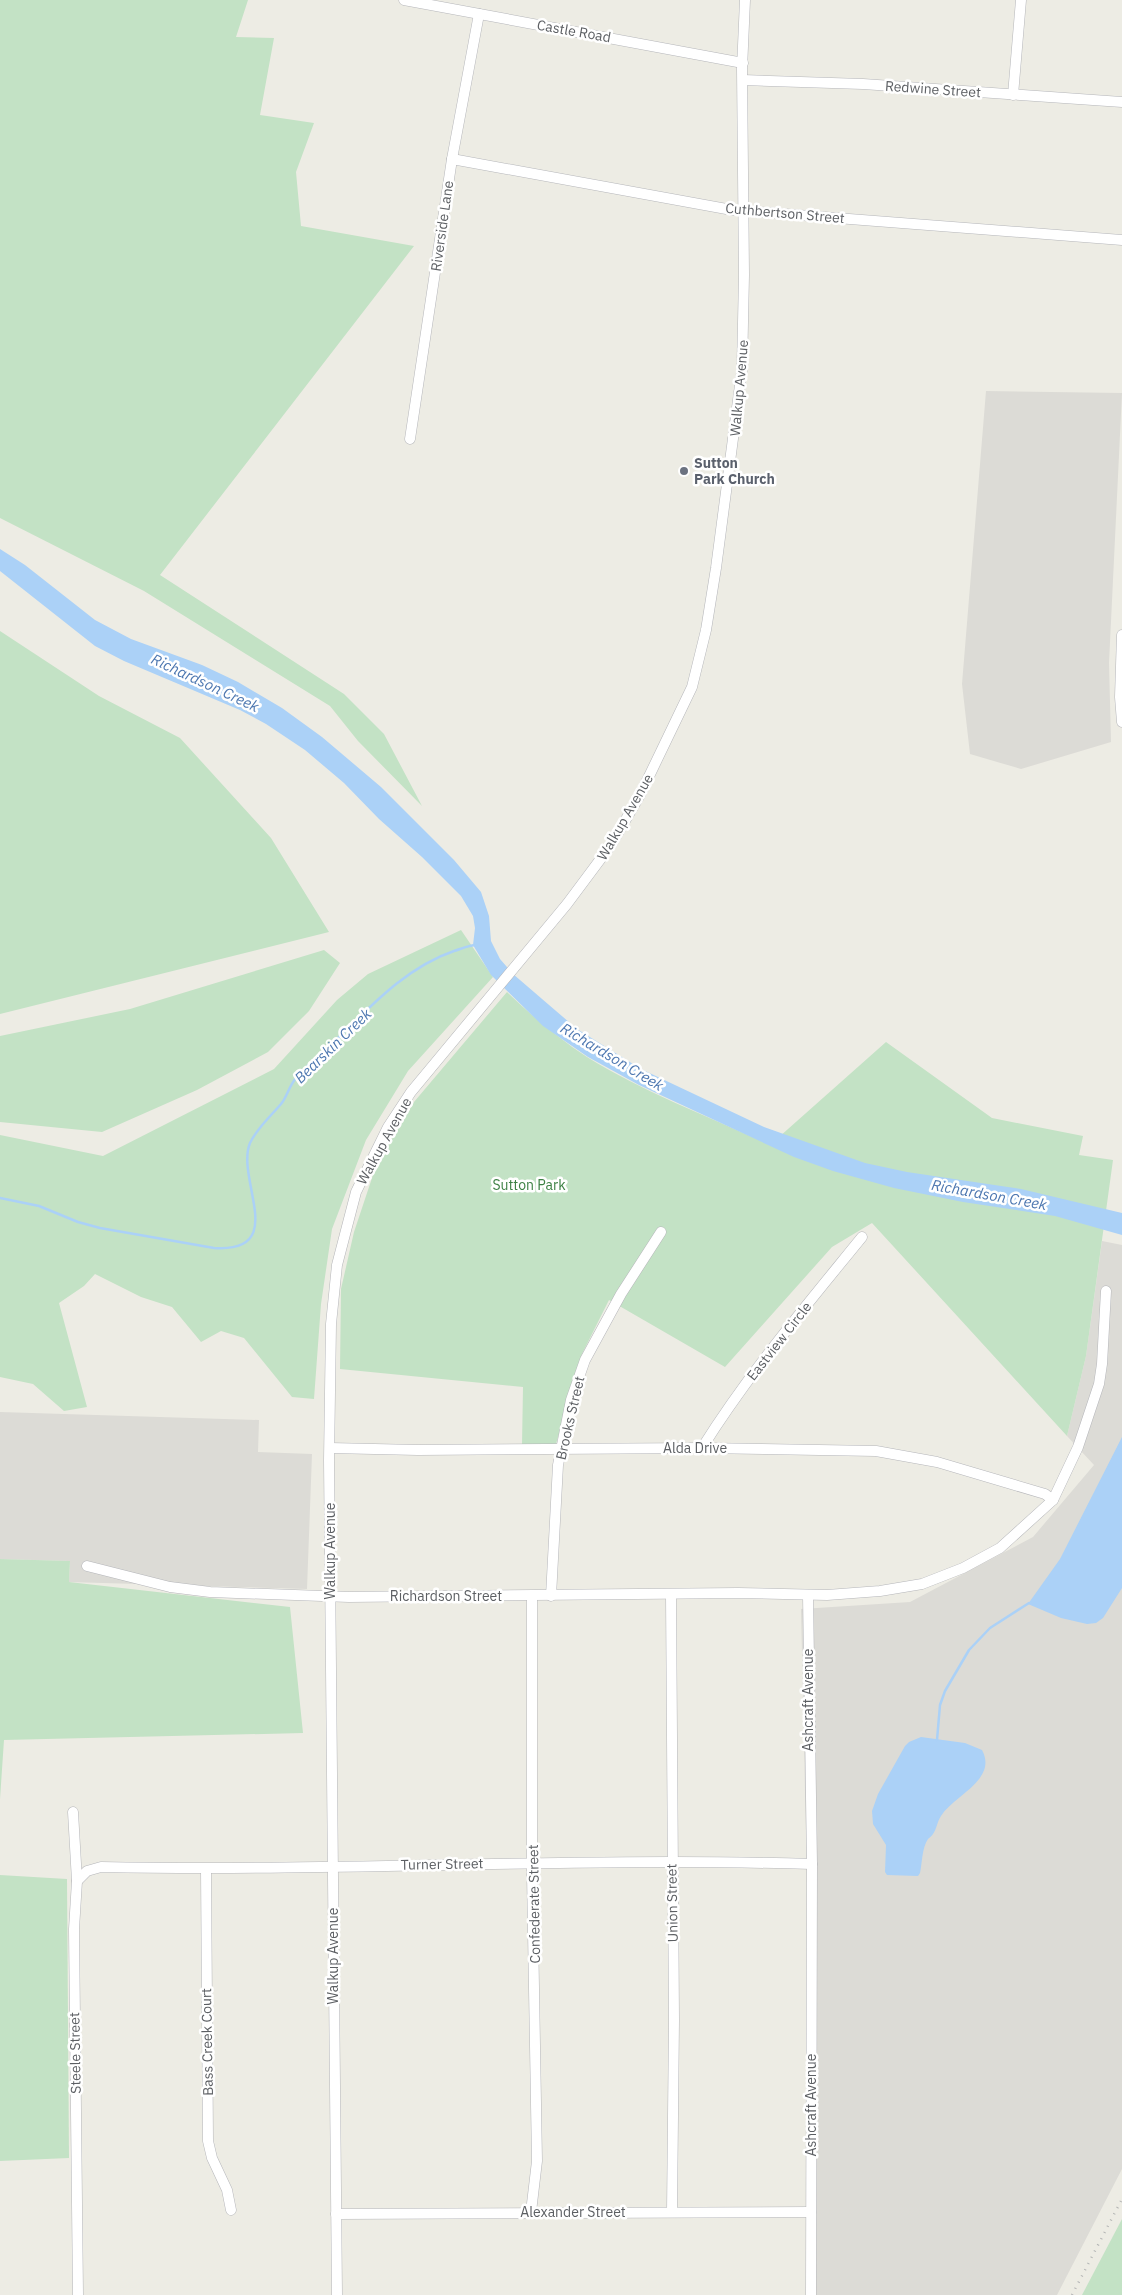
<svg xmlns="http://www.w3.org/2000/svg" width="1122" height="2295" font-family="'IBM Plex Sans',sans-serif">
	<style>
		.industrial { fill: #dcdbd6 }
		.green { fill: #c3e2c5 }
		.water { fill: #abd1f7 }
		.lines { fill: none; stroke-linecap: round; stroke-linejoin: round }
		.stream { stroke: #abd1f7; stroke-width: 2.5 }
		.minor-casing { stroke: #b5b6ba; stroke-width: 11 }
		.minor { stroke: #fff; stroke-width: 10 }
		.rail { stroke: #b4b5b5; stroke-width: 2.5; stroke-dasharray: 1 6; stroke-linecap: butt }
		.worship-dot { fill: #6b7280; stroke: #fff; stroke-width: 2 }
		.labels { text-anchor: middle; stroke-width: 5; stroke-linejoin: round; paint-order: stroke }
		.street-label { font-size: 14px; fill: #5c5f63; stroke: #fff }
		.worship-label { font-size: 14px; font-weight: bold; fill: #5b616d; stroke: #fff; text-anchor: start }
		.park-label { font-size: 14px; fill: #3d8144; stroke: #fff }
		.water-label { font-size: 15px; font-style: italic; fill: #4d77b0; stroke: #fff }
	</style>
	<rect width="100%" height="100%" fill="#edece4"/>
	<g class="industrial">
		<path d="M986,391L1122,393L1109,663L1111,742L1021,769L970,754L962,684Z"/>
		<path d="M1102,1241L1122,1245V2169L1057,2295H816L801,1609L910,1602L1033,1537L1094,1465L1067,1436L1086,1356Z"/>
		<path d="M0,1412L259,1420L258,1452L312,1454L307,1589L69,1582L70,1561L0,1559Z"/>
	</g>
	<g class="green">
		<path d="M0,0H248L236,37L274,38L260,115L314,123L296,172L301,226L414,246L160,575L344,694L384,734L422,806L358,741L330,706L144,591L0,518Z"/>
		<path d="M0,631L99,696L180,738L271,838L329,932L0,1014Z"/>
		<path d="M461,930L493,977L408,1071L366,1140L332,1229L321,1304L314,1399L292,1397L244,1338L221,1331L201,1342L172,1307L141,1297L95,1274L84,1286L59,1303L87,1407L64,1411L33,1384L0,1377V1135L103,1156L274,1069L337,1000L368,974Z"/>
		<path d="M324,950L340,963L309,1011L268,1052L197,1090L102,1132L0,1122V1036L130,1009Z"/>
		<path d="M507,992C532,1016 558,1038 587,1057C643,1092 710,1117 770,1145L886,1042L992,1118L1083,1136L1079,1155L1113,1160L1086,1356L1067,1436L872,1223L832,1247L725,1367L609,1300L582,1354L556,1444L522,1445L523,1387L340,1369L341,1289L354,1232L376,1166L414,1102Z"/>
		<path d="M0,1559L70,1561L69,1582L290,1607L303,1733L4,1740L0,1799Z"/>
		<path d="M0,1875L67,1879L69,2158L0,2161Z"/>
		<path d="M1122,2219V2295H1082Z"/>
	</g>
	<g class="water">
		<path d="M0,549L25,565L95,620L131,639L202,665L238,682L282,708L322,737L381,787L454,860L481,892L489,916L491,941L500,959L513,974L577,1029L641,1069L764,1127L865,1163L907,1172L1021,1189L1122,1213V1235L1055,1216L963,1202L894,1188L833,1171L794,1157L639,1085L588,1057L543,1026L491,975L473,945L475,928L473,916L461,896L422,857L379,819L344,783L305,750L266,724L240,710L124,661L95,646L0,571Z"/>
		<path d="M1122,1437V1588L1103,1618L1096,1623L1087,1624L1061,1618L1028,1604L1060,1559Z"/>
		<path d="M921,1737L965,1743L982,1750C998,1780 954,1795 941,1816C937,1822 937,1828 933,1834C932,1836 930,1837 928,1839C922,1847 922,1864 920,1873L918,1876L887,1875L885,1872L886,1845L873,1824L872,1811L878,1794L905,1746L909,1742Z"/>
	</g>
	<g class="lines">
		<g class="stream">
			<path d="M0,1198L39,1206L78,1222L100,1228L214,1248C290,1253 235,1179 250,1143C257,1128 270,1117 281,1104C287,1097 289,1086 296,1078C308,1064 324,1052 337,1039C372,1005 407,967 454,951C461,949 469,945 476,945"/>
			<path d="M937,1740L940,1705L945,1691L969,1650L990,1628L1029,1603"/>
		</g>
		<defs>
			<g id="minor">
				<path d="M404,0L743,63"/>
				<path d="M743,80L863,84L1122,102"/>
				<path d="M1013,95L1021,0"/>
				<path d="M452,159L732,210L1122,240"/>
				<path d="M410,439L452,159L479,14"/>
				<path d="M1122,635L1120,697L1122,722"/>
				<path d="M330,1448L418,1450L702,1448L876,1451L937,1462L1045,1494L1053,1500"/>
				<path d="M702,1448C749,1373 806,1306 862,1237"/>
				<path d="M87,1566L170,1587L210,1592L349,1597L738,1593L827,1595L880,1591L922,1584L963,1568L1000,1548L1053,1500L1078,1447L1099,1384L1102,1364L1106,1291"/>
				<path d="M671,1595L674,2020L672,2212"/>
				<path d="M808,1595L812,1864L811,2295"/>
				<path d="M551,1596L558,1465L571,1400L585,1360L621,1294L661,1232"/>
				<path d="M73,1812L77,1881L74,1929L78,2295"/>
				<path d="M206,1869L208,2141L212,2158L227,2190L231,2210"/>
				<path d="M77,1881L87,1871L101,1867C338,1872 575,1857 812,1864"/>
				<path d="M531,2212L537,2161L532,1873V1596"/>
				<path d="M336,2214L811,2212"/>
				<path d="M337,2295L329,1460L331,1324L337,1265L356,1192L388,1127L411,1092L567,904L611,845L640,795L692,687L706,630L716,568L742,370L744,275L742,69L745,0"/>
			</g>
		</defs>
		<use href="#minor" class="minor-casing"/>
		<use href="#minor" class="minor"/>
		<path class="rail" d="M1072,2295L1122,2199"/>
	</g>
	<circle class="worship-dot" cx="684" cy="471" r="5"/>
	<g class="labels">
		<g class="street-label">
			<text transform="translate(574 31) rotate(10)" y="5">Castle Road</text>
			<text transform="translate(933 89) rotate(4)" y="5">Redwine Street</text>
			<text transform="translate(785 213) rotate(5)" y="5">Cuthbertson Street</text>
			<text transform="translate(442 226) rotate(-82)" y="5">Riverside Lane</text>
			<text transform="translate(739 388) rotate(-85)" y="5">Walkup Avenue</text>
			<text transform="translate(625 817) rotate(-60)" y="5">Walkup Avenue</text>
			<text transform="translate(384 1141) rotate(-61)" y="5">Walkup Avenue</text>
			<text transform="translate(779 1341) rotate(-52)" y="5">Eastview Circle</text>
			<text transform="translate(570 1418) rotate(-77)" y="5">Brooks Street</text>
			<text x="695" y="1453">Alda Drive</text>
			<text transform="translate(330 1551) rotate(-90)" y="5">Walkup Avenue</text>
			<text x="446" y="1601">Richardson Street</text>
			<text transform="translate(808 1700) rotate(-90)" y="5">Ashcraft Avenue</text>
			<text transform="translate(442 1864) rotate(-1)" y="5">Turner Street</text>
			<text transform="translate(672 1903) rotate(-91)" y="5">Union Street</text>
			<text transform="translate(534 1904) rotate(-91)" y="5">Confederate Street</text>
			<text transform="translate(333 1956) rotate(-90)" y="5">Walkup Avenue</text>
			<text transform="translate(207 2042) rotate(-91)" y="5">Bass Creek Court</text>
			<text transform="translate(75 2053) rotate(-91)" y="5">Steele Street</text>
			<text transform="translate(811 2105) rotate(-90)" y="5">Ashcraft Avenue</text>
			<text x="573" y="2217">Alexander Street</text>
		</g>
		<g class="worship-label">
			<text x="694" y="468">Sutton<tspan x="694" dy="16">Park Church</tspan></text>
		</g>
		<g class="park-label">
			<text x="529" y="1190">Sutton Park</text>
		</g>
		<g class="water-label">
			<text transform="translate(205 683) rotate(25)" y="5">Richardson Creek</text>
			<text transform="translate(333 1046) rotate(-44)" y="5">Bearskin Creek</text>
			<text transform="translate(612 1057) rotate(31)" y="5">Richardson Creek</text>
			<text transform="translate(989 1195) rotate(10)" y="5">Richardson Creek</text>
		</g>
	</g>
</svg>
